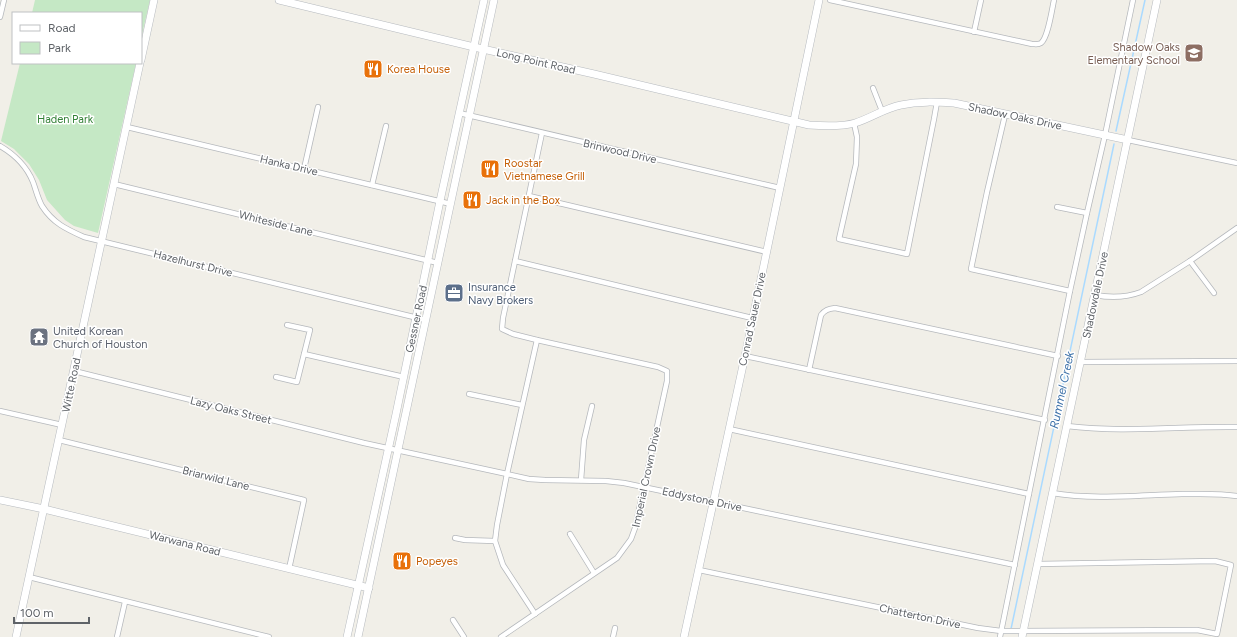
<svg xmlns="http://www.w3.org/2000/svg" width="1237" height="637" font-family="Figtree,sans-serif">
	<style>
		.green { fill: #c5e8c5 }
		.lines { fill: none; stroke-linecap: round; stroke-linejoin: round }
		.stream { stroke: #aadaff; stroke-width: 1.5 }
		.street-casing { stroke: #b5b8bc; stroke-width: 6 }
		.secondary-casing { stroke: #b6babf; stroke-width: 8 }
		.street { stroke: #fff; stroke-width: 4.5 }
		.secondary { stroke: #fff; stroke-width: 7 }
		.labels { text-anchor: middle; stroke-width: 3; stroke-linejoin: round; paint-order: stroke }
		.education-label { font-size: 11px; fill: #785e54; stroke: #fff; text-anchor: end }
		.street-label { font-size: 11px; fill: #5f6368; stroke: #fff }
		.food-label { font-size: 11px; fill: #c56008; stroke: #fff; text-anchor: start }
		.park-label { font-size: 11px; fill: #348238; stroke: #fff }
		.service-label { font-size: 11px; fill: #4e5e75; stroke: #fff; text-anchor: start }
		.worship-label { font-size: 11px; fill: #5b616d; stroke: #fff; text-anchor: start }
		.water-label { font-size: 12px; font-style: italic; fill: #4174aa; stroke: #fff }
	</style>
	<rect width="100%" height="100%" fill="#f1efe8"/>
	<g class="green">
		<path d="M35,0H150L141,39V13H32Z"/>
		<path d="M20,63H136L98,233L74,226L65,220L47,200L39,180L29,164L14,149L1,141Z"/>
	</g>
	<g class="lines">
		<g class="stream">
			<path d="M1116,131L1145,0"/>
			<path d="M1011,629L1114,144"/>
		</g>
		<defs>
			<g id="street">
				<path d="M830,0L1032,44C1035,44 1038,45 1041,43C1048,38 1052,9 1054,0"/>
				<path d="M0,17L4,0"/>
				<path d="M974,32L981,0"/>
				<path d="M873,88L882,111"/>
				<path d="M459,113L780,188"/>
				<path d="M1005,115L987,192L971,269L1070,291"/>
				<path d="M854,123L857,137L856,164L839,239L907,254L934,119L937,102"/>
				<path d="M127,127L451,204"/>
				<path d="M1128,140L1237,163"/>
				<path d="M0,146C14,154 27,167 33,182C36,190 38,199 42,206C53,223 66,229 84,237L426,320"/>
				<path d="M304,169L318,107"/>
				<path d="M114,184L438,263"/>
				<path d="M372,185L386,126"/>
				<path d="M529,196L767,252"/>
				<path d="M1057,207L1087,213"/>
				<path d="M515,261L752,318"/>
				<path d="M1190,261L1214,293"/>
				<path d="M1095,295C1111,298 1125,298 1141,292L1190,261L1237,228"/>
				<path d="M287,325L310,330L304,354"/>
				<path d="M745,356L1045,420"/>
				<path d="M1080,362L1237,361"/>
				<path d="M809,370L821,315C825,310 828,309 835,308L1058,356"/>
				<path d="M74,371L364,443L507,474L529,479L545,480L606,481L624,483L1015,565"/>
				<path d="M276,377L297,382L304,354L404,377"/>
				<path d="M469,394L522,405"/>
				<path d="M0,411L62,425"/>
				<path d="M1067,426C1123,433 1180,426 1237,427"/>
				<path d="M729,429L1029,494"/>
				<path d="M59,440L304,500L289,569"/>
				<path d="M581,480L584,440L592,406"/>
				<path d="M1052,493C1093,500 1140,495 1182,494C1200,494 1219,493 1237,496"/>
				<path d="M570,534L594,573"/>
				<path d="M455,538L465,540L495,541"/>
				<path d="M699,570L978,628L1001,631L1197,630L1217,634L1231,565L1215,561L1037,564"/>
				<path d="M29,577L269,637"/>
				<path d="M535,614L503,565L495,541L497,525L507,474L537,340"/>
				<path d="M453,620L464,637"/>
				<path d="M117,637L125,602"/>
				<path d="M501,637L617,558L631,539L635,528L667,381V371L658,367L537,340L513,334L502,329L503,318L542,133"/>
				<path d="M613,637L615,628"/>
				<path d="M1000,637L1070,291L1087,213L1105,135L1133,0"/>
			</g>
			<g id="secondary">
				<path d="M279,0L474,47L594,74L809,125C824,126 841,127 855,123C871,118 885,108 901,105C919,101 936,102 954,103L1128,140"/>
				<path d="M141,60L154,0"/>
				<path d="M0,500L44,509L369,588"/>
				<path d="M16,637L140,63"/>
				<path d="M347,637L396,414L440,201L484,0"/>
				<path d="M358,637L494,0"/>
				<path d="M684,637L745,356L819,0"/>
				<path d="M1022,637L1157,0"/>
			</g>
		</defs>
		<use href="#street" class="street-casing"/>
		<use href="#secondary" class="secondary-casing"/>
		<use href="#street" class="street"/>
		<use href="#secondary" class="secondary"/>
	</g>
	<defs>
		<symbol id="school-square" viewBox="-11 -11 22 22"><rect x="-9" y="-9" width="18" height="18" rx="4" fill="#8d6e63" stroke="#fff"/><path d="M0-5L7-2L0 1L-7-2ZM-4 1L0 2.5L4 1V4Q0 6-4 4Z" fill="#fff"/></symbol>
		<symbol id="restaurant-square" viewBox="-11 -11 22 22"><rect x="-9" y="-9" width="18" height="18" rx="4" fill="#e8710a" stroke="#fff"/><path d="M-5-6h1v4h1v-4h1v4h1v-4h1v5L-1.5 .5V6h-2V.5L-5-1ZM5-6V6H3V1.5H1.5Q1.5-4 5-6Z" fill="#fff"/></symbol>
		<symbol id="office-square" viewBox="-11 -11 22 22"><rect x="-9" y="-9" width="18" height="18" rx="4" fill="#5c6f8a" stroke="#fff"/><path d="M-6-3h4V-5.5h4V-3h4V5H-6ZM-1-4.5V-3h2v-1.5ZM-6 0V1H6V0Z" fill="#fff"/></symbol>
		<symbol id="temple-square" viewBox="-11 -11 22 22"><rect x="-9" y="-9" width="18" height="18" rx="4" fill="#6b7280" stroke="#fff"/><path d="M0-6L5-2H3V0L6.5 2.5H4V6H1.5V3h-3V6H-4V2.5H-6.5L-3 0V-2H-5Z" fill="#fff"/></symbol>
	</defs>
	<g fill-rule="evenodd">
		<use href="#school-square" x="1183" y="42" width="22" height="22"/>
		<use href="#restaurant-square" x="362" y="58" width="22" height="22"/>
		<use href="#restaurant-square" x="479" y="158" width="22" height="22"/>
		<use href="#restaurant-square" x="461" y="189" width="22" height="22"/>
		<use href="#office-square" x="443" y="282" width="22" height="22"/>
		<use href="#temple-square" x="28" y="326" width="22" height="22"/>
		<use href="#restaurant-square" x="391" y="550" width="22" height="22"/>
	</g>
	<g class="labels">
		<g class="education-label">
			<text x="1180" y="51">Shadow Oaks<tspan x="1180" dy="13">Elementary School</tspan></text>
		</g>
		<g class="street-label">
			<text transform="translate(536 61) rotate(13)" y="4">Long Point Road</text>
			<text transform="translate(1015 116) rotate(12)" y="4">Shadow Oaks Drive</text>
			<text transform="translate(620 151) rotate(13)" y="4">Brinwood Drive</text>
			<text transform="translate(289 165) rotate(13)" y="4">Hanka Drive</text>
			<text transform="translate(276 223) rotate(14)" y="4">Whiteside Lane</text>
			<text transform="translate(193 263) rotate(14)" y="4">Hazelhurst Drive</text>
			<text transform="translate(1095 295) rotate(-78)" y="4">Shadowdale Drive</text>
			<text transform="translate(416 319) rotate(-78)" y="4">Gessner Road</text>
			<text transform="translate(752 319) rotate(-78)" y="4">Conrad Sauer Drive</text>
			<text transform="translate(71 385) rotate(-78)" y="4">Witte Road</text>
			<text transform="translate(231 410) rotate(14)" y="4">Lazy Oaks Street</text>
			<text transform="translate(646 477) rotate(-78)" y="4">Imperial Crown Drive</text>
			<text transform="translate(216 478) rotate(14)" y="4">Briarwild Lane</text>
			<text transform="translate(702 499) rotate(12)" y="4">Eddystone Drive</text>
			<text transform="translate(185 543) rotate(14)" y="4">Warwana Road</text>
			<text transform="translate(920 616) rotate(12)" y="4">Chatterton Drive</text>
		</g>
		<g class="food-label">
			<text x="387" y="73">Korea House</text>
			<text x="504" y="167">Roostar<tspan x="504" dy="13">Vietnamese Grill</tspan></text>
			<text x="486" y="204">Jack in the Box</text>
			<text x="416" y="565">Popeyes</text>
		</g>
		<g class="park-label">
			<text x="65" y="123">Haden Park</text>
		</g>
		<g class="service-label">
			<text x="468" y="291">Insurance<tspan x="468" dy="13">Navy Brokers</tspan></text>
		</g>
		<g class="worship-label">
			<text x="53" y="335">United Korean<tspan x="53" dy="13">Church of Houston</tspan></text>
		</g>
		<g class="water-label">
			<text transform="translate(1062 390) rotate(-78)" y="4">Rummel Creek</text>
		</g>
	</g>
	<rect x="12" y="12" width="130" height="52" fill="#ffffff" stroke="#bfc1c3"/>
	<rect x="20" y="25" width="20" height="6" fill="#ffffff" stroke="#bfc1c3"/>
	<text x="48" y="32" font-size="12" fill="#5f6368">Road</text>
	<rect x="20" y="42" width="20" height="12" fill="#c5e8c5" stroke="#bfc1c3"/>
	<text x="48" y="52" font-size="12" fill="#5f6368">Park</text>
	<path d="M14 617v6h75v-6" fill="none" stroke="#5f6368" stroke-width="2"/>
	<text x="20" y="617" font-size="12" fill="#5f6368" stroke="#ffffff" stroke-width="3" paint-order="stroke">100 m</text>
</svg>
